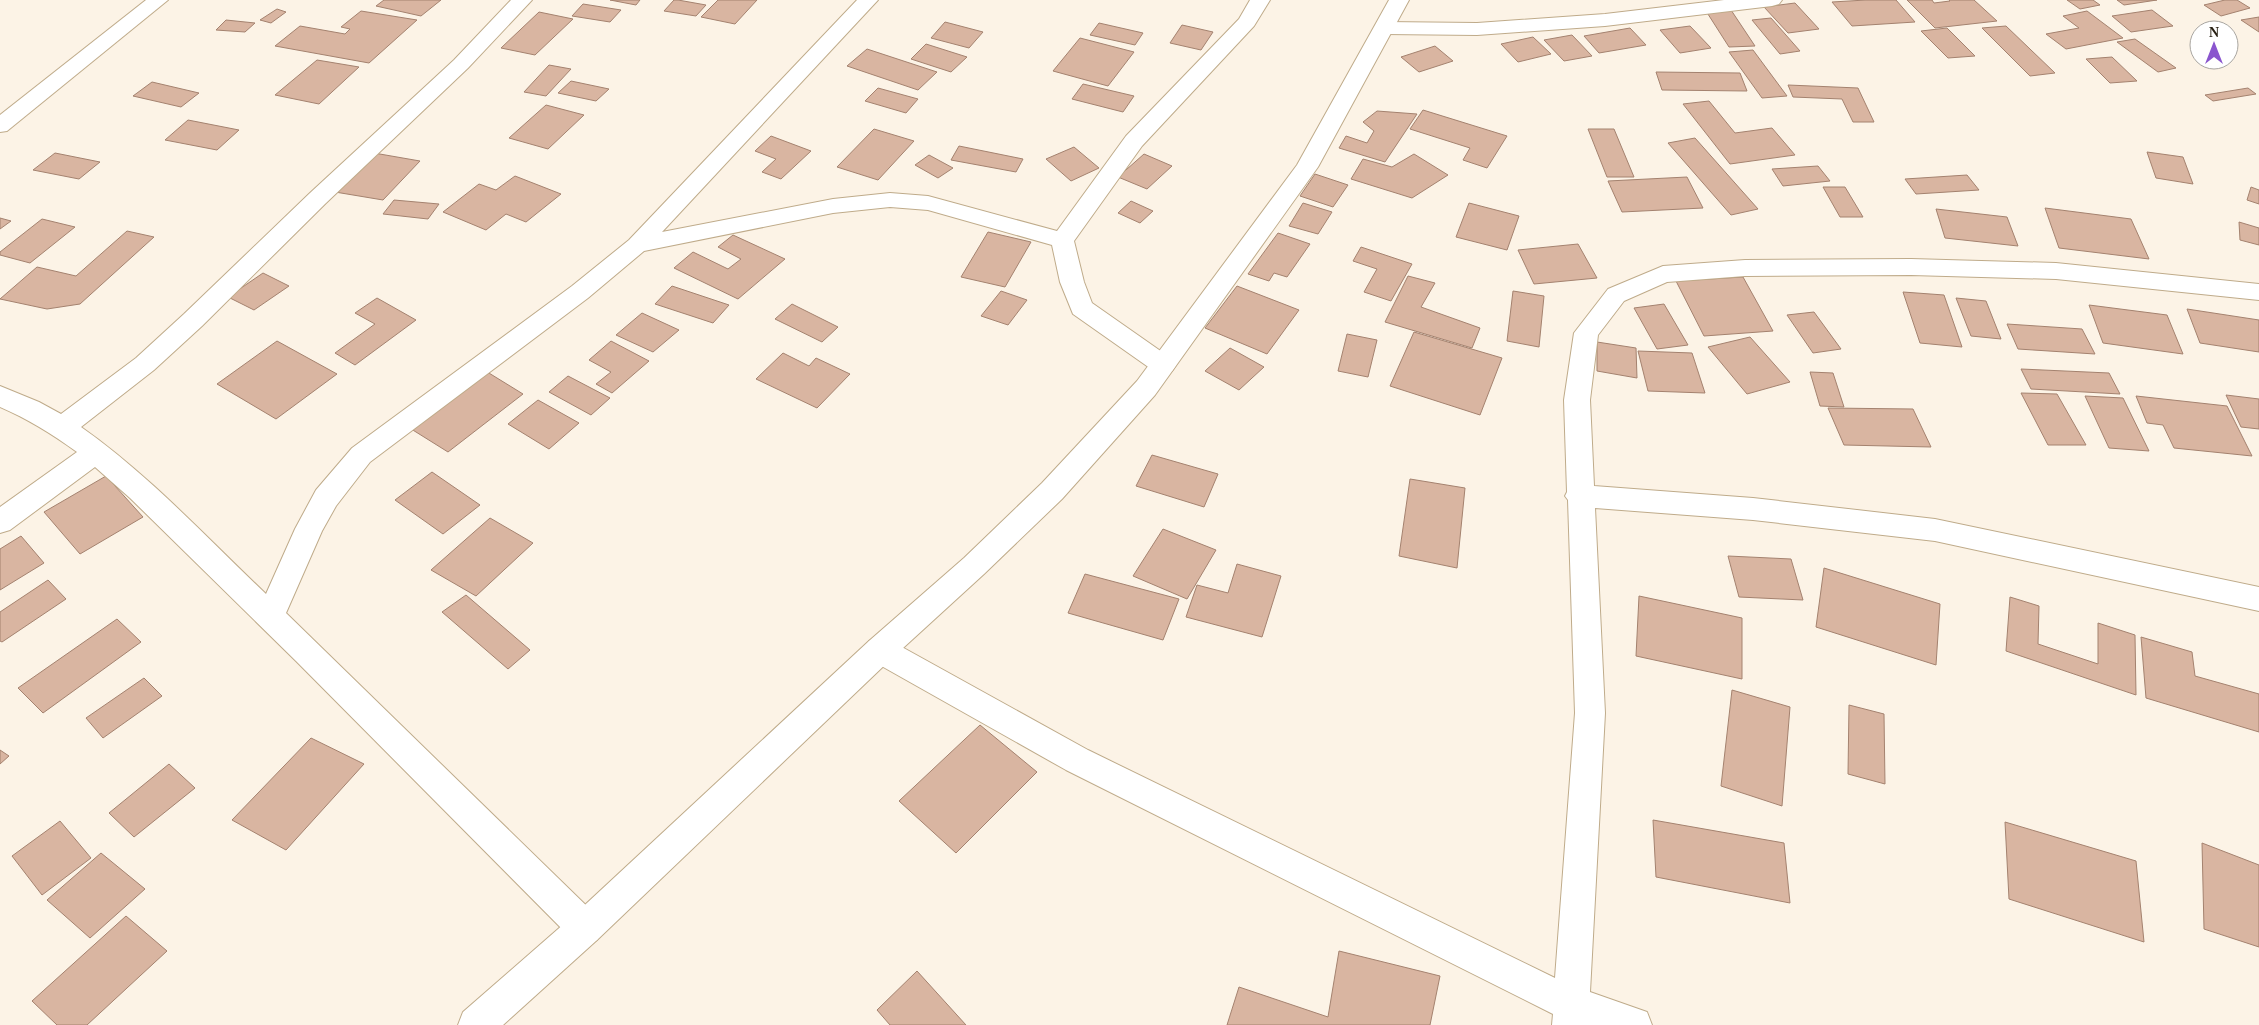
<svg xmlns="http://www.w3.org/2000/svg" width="2259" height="1025" font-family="'Times New Roman',serif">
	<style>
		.building { fill: #d9b5a1; stroke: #a4826f }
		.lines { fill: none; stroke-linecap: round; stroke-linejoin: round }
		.minor-casing { stroke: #bfab8a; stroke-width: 2 }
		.secondary-casing { stroke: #bfab8a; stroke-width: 2 }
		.minor { fill: #fff; fill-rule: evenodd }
		.secondary { fill: #fff; fill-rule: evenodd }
	</style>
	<rect width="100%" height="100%" fill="#fcf3e6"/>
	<g class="building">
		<path d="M384,0H441L421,16L376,6Z"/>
		<path d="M610,0H640L636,5Z"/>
		<path d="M674,0H678L706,5L696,16L664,11Z"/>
		<path d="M718,0H757L735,24L701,17Z"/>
		<path d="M1866,0H1896L1915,22L1852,26L1832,2Z"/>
		<path d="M1907,0H1932L1934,3L1950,1L1949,0H1974L1997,21L1935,28Z"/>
		<path d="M2067,0H2093L2100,5L2080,9Z"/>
		<path d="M2117,0H2157L2124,5Z"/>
		<path d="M2225,0H2237L2250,8L2221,16L2204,5Z"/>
		<path d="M1795,3L1819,29L1788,33L1764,7Z"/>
		<path d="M583,4L621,10L610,22L572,16Z"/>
		<path d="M277,9L286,12L271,23L260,20Z"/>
		<path d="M1731,10L1755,46L1729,47L1706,11Z"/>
		<path d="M2152,10L2173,26L2131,32L2112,16Z"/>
		<path d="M361,11L417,20L369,63L275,46L300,26L345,34L350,29L341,27Z"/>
		<path d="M2087,11L2123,38L2066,49L2046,34L2079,28L2063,16Z"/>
		<path d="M539,12L573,19L535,55L501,48Z"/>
		<path d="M2259,17V32L2241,20Z"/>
		<path d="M1771,18L1800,51L1780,54L1752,20Z"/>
		<path d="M226,20L255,23L245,32L216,30Z"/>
		<path d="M945,22L983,32L969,48L931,38Z"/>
		<path d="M1099,23L1143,33L1135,45L1090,35Z"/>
		<path d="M1182,25L1213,32L1201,50L1170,43Z"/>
		<path d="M1690,26L1711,48L1680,53L1660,30Z"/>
		<path d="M2006,26L2055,73L2030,76L1982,28Z"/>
		<path d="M1630,28L1646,45L1599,53L1584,36Z"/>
		<path d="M1947,28L1975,56L1948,58L1921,31Z"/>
		<path d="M1572,35L1592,56L1564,61L1544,40Z"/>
		<path d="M1533,37L1551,54L1518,62L1501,44Z"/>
		<path d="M1080,38L1134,52L1108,86L1053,71Z"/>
		<path d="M2135,39L2176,68L2158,72L2117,42Z"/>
		<path d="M926,44L967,57L951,72L911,59Z"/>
		<path d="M1435,46L1453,61L1419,72L1401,57Z"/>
		<path d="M867,49L937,72L918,90L847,66Z"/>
		<path d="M1753,50L1787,96L1762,98L1729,52Z"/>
		<path d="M2112,57L2137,81L2110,83L2086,59Z"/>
		<path d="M317,60L359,67L319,104L275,95Z"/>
		<path d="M549,65L571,69L546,96L524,92Z"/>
		<path d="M1656,72L1740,73L1747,91L1662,90Z"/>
		<path d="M571,81L609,89L596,101L558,93Z"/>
		<path d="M152,82L199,93L181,107L133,96Z"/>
		<path d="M1083,84L1134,96L1123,112L1072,99Z"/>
		<path d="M1788,85L1858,88L1874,122H1853L1842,99L1793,97Z"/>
		<path d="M878,88L918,99L906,113L865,101Z"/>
		<path d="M2248,88L2256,94L2213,101L2205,95Z"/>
		<path d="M1709,101L1735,133L1772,128L1795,155L1730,164L1683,104Z"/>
		<path d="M546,105L584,115L548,149L509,138Z"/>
		<path d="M1423,110L1507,136L1487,168L1463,160L1470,148L1410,129Z"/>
		<path d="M1377,111L1417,114L1385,162L1339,148L1346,136L1367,143L1374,131L1363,122Z"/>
		<path d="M188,120L239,130L217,150L165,140Z"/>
		<path d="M874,129L914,141L878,180L837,167Z"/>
		<path d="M1588,129H1614L1634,177H1607Z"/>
		<path d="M771,136L811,151L781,179L762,172L776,159L755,151Z"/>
		<path d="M1695,138L1758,209L1731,215L1668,143Z"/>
		<path d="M959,146L1023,159L1016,172L951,160Z"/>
		<path d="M1074,147L1099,168L1071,181L1046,159Z"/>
		<path d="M2147,152L2183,157L2193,184L2156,178Z"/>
		<path d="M55,153L100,162L79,179L33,170Z"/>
		<path d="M374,153L420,161L383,200L335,192Z"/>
		<path d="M1144,154L1172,166L1147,189L1118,177Z"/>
		<path d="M1414,154L1448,175L1412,198L1351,179L1363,159L1392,167Z"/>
		<path d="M929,155L953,168L938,178L915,165Z"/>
		<path d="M1818,166L1830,181L1783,186L1772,169Z"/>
		<path d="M1315,174L1348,185L1333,207L1300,196Z"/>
		<path d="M1967,175L1979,190L1916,194L1905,179Z"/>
		<path d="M515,176L561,194L526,222L506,214L486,230L443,212L479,184L496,190Z"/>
		<path d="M1687,177L1703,208L1622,212L1608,181Z"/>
		<path d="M1823,187H1845L1863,217H1840Z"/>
		<path d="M2251,187L2259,190V204L2247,200Z"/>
		<path d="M394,200L439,204L428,219L383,214Z"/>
		<path d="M1131,201L1153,211L1140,223L1118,213Z"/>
		<path d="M1303,203L1332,212L1318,234L1289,226Z"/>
		<path d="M1469,203L1519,216L1507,250L1456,237Z"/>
		<path d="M2045,208L2131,219L2149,259L2059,248Z"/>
		<path d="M1936,209L2007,217L2018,246L1945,238Z"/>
		<path d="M0,218L11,221L0,229Z"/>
		<path d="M42,219L75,227L30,263L0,255V252Z"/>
		<path d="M2239,222L2259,228V245L2240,240Z"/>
		<path d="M127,231L154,237L80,304L47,309L0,299L37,267L76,276Z"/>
		<path d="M988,232L1031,242L1005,287L961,277Z"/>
		<path d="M1278,233L1310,244L1287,277L1274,273L1269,281L1248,274Z"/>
		<path d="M733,235L785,259L738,299L674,268L693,252L728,269L741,259L718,247Z"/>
		<path d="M1578,244L1597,278L1534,284L1518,250Z"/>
		<path d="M1361,247L1412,264L1391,301L1364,292L1377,269L1353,261Z"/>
		<path d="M263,273L289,286L254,310L228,297Z"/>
		<path d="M1408,276L1435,283L1421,307L1480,328L1472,348L1385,322Z"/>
		<path d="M1743,277L1773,331L1704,336L1676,281Z"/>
		<path d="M672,286L729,305L713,323L655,304Z"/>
		<path d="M1237,286L1299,310L1267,354L1205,328Z"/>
		<path d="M1001,291L1027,300L1008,325L981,316Z"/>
		<path d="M1513,291L1544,296L1539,347L1507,341Z"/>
		<path d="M1903,292L1944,295L1962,347L1920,343Z"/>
		<path d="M377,298L416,320L355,365L335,353L375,324L355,313Z"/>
		<path d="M1956,298L1986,301L2001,339L1971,336Z"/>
		<path d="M792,304L838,327L822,342L775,319Z"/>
		<path d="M1664,304L1688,345L1657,349L1634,308Z"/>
		<path d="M2089,305L2167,315L2183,354L2103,343Z"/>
		<path d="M2187,309L2259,320V352L2200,343Z"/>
		<path d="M1814,312L1841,349L1813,353L1787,315Z"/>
		<path d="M642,313L679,330L653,352L616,335Z"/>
		<path d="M2007,324L2082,329L2095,354L2018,349Z"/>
		<path d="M1414,332L1502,358L1480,415L1390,386Z"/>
		<path d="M1347,334L1377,340L1368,377L1338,371Z"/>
		<path d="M1750,337L1790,382L1747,394L1708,347Z"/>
		<path d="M277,341L337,374L276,419L217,384Z"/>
		<path d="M611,341L649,361L612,393L596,384L611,372L589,360Z"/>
		<path d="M1597,342L1636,348L1637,378L1597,371Z"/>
		<path d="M1230,348L1264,367L1239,390L1205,371Z"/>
		<path d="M1638,351L1692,353L1705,393L1648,391Z"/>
		<path d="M783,353L809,366L816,358L850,374L817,408L756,379Z"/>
		<path d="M2021,369L2109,373L2120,394L2031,389Z"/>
		<path d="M484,370L523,394L448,452L408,427Z"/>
		<path d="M1810,372L1833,373L1844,407L1820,406Z"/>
		<path d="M568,376L610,398L591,415L549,392Z"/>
		<path d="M2021,393L2057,394L2086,445H2048Z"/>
		<path d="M2226,395L2259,399V429L2241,427Z"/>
		<path d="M2085,396L2123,398L2149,451L2109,448Z"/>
		<path d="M2136,396L2227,406L2252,456L2174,448L2163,425L2147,423Z"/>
		<path d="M538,400L579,423L549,449L508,424Z"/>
		<path d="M1828,408L1913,409L1931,447L1844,445Z"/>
		<path d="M1152,455L1218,474L1204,507L1136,486Z"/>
		<path d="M432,472L480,505L443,534L395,500Z"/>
		<path d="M106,476L143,517L80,554L44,512Z"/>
		<path d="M1410,479L1465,488L1457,568L1399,556Z"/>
		<path d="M490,518L533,543L476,596L431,570Z"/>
		<path d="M1163,529L1216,550L1187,599L1133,576Z"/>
		<path d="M21,536L44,563L0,590V549Z"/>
		<path d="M1728,556L1791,559L1803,600L1739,597Z"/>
		<path d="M1237,564L1281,576L1262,637L1186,617L1197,585L1228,593Z"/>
		<path d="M1824,568L1940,604L1936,665L1816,627Z"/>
		<path d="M1085,574L1179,599L1163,640L1068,613Z"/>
		<path d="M48,580L66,599L2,642L0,641V612Z"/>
		<path d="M466,595L530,650L508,669L442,612Z"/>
		<path d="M1639,596L1742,618V679L1636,656Z"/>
		<path d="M2010,597L2039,606L2038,644L2098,664V623L2135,635L2136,695L2006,651Z"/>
		<path d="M117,619L141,642L43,713L18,688Z"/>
		<path d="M2141,637L2192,652L2195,676L2259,694V732L2146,698Z"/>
		<path d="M144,678L162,696L103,738L86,718Z"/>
		<path d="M1732,690L1790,707L1782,806L1721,786Z"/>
		<path d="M1849,705L1884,714L1885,784L1848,774Z"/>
		<path d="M980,725L1037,772L956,853L899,801Z"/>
		<path d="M311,738L364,764L286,850L232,820Z"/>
		<path d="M0,750L9,756L0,764Z"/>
		<path d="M169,764L195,788L134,837L109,813Z"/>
		<path d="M1653,820L1784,843L1790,903L1656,877Z"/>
		<path d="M60,821L91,858L42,895L12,856Z"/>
		<path d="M2005,822L2136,861L2144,942L2009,899Z"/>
		<path d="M2202,843L2259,865V947L2204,929Z"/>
		<path d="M101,853L145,889L90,938L47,900Z"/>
		<path d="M126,916L167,951L87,1025H57L32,1001Z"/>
		<path d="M1339,951L1440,976L1430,1025H1227L1239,987L1328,1017Z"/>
		<path d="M917,971L966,1025H890L877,1010Z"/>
	</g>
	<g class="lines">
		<defs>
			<g id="minor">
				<path d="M146,0H168L7,131L0,132V115Z"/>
				<path d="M511,0H532L468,68L326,203L202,326L154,370L81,427C148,474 206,537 266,594L295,529L316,490L352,448L572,286L629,240L857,0H878L662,232L833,199L890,193L928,196L1057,231L1126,136L1239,19L1250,0H1270L1254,26L1142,146L1074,241L1084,282L1092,303L1172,359L1176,365L1172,371L1163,374L1154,371L1073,314L1060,282L1052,245L928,210L890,207L833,213L644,251L588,298L370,462L336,506L322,531L286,613L597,916L602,928L597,940L585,945L573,940L296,661L130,498L95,467L10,530L0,533V507L77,452C52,434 28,419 0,407V386L39,402L61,414L136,358L184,314L310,193L454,60Z"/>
				<path d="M1724,0H1782L1779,4L1772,6L1605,26L1477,35L1385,34L1378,32L1375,28L1378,24L1385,22L1477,23L1605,14Z"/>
				<path d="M1911,259L2056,263L2259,284V300L2056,279L1911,275L1745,276L1667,282L1624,301L1598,335L1590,400L1594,486L1753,498L1935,519L2259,587V611L1935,541L1753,520L1595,508L1605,713L1590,992L1647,1012L1652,1025H1552L1553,1014L1066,770L869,659L865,650L869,641L880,637L891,641L1088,750L1555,978L1575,713L1568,500L1565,496L1567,492L1564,400L1574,333L1608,289L1663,266L1745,260Z"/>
			</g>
			<path id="secondary" d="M1389,0H1409L1318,167L1155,395L1062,499L984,574L891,659L597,940L503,1025H458L463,1012L573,916L869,641L964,558L1042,483L1137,381L1297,165Z"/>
		</defs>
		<use href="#minor" class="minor-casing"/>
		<use href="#secondary" class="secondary-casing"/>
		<use href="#minor" class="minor"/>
		<use href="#secondary" class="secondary"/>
	</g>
	<g transform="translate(2214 45)"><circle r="24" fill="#ffffff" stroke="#a9a6a1"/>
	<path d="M0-4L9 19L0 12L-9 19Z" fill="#8a55ce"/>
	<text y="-8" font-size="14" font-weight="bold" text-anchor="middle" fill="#282013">N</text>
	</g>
</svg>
